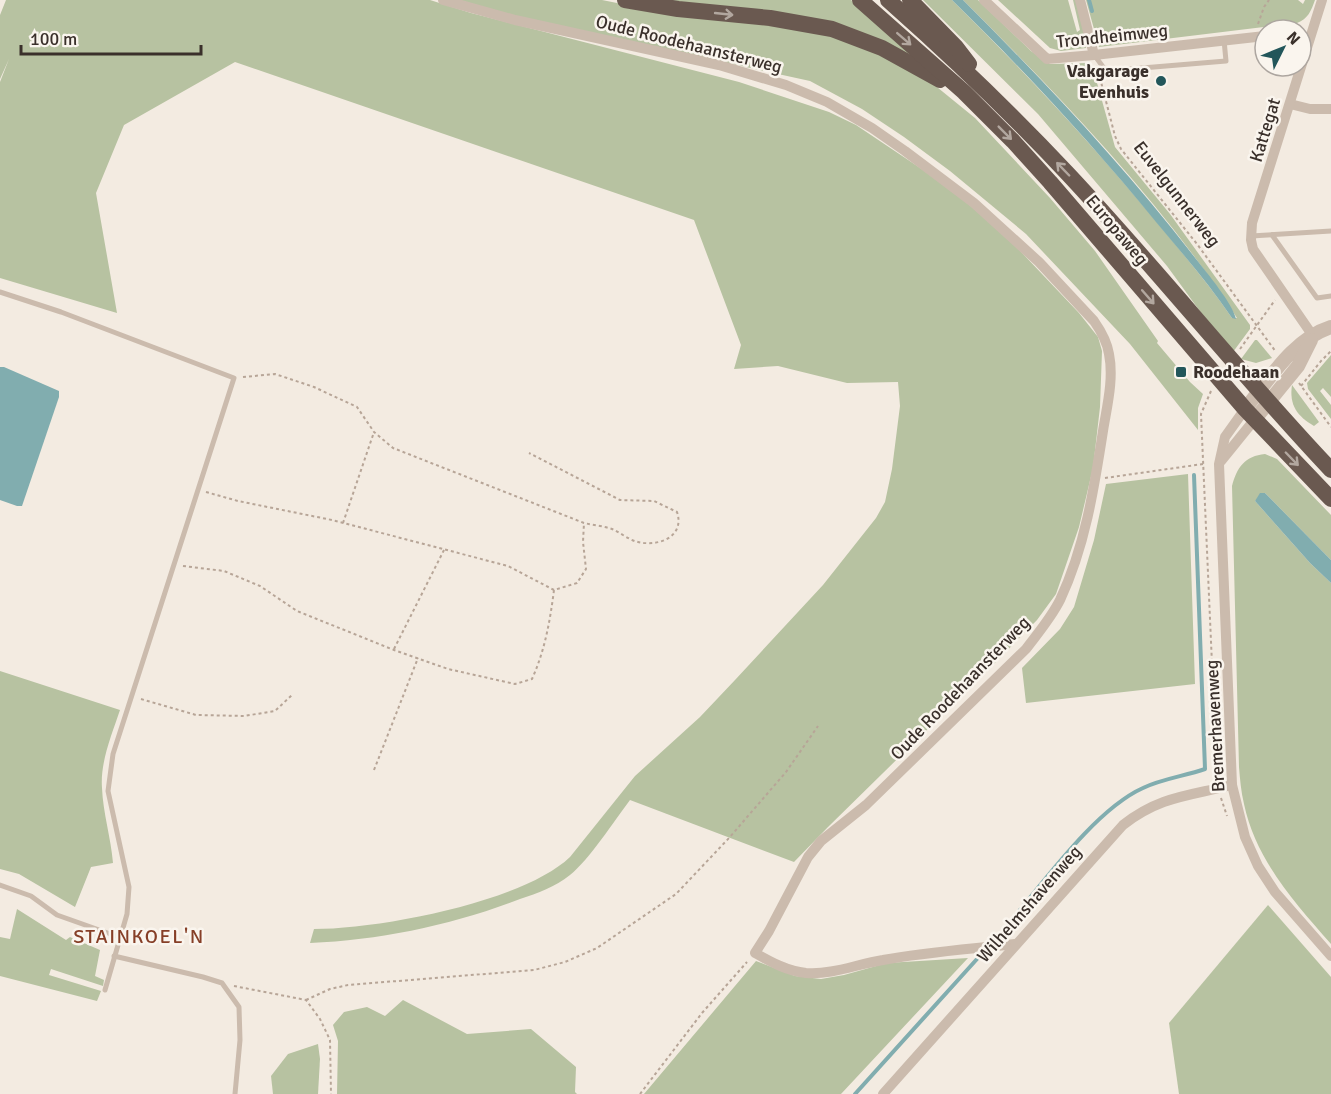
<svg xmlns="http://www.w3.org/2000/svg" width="1331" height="1094" font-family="Signika,sans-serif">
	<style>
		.green { fill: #b7c2a1 }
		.water { fill: #81adaf }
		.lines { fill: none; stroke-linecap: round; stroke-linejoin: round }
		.stream { stroke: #81adaf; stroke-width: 4 }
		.path { stroke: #b7a597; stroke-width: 2; stroke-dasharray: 3 3; stroke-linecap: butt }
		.service { stroke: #cbbbad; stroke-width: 5 }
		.minor { stroke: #cbbbad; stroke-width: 10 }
		.tertiary { stroke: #cbbbad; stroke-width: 14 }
		.trunk { stroke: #6a5950; stroke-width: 16 }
		.oneway { stroke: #b2a79f }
		.poi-dot { fill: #22565a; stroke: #faf5ee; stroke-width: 2 }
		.labels { text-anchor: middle; stroke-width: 5; stroke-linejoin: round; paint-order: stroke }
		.street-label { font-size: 18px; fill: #3a302b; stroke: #faf5ee }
		.poi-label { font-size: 18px; font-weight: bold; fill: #3a302b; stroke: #faf5ee; text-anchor: end }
		.neighbourhood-label { font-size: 20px; letter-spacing: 1.5px; fill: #863f27; stroke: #faf5ee }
	</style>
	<rect width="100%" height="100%" fill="#f3ebe1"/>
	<g class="green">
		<path d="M6,0H430L471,13L739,82L829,112L856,125L947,186L1006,236L1079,313L1098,337L1102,351L1100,407L1093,468L1079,527L1056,594L1037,620L991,667L828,827L794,862L630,800C614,821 589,860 570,875C555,887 538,893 520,899C453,925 381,940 310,943L314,929C379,929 523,902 570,857L635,776L700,717L735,680L823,585L876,518L885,502L892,469L900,406L898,382L847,383L778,366L734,369L741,345L694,220L235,62L124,125L96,193L117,313L0,278V82L9,59L0,79V15Z"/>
		<path d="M459,0H602L632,6L767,23L854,41L932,83L975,118L1050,198L1095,251L1158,341L1157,343L1190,382L1203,394L1198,408V430L1130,344L1026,234L950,171L904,137L862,109L810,81L519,17Z"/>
		<path d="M653,0H851L930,69L890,47Z"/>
		<path d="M923,0H952C1024,71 1092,144 1156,221C1182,253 1209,284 1232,318H1237C1161,200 1061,98 963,0H978L1031,51L1050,64L1088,63L1092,65L1115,147L1170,214L1250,325V329L1233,352L1202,314L1167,266L1038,114Z"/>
		<path d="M998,0H1068L1077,32L1080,30L1073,0H1076L1084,32L1086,48L1061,51L1050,48Z"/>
		<path d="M1086,0H1298L1303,4L1305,0H1315C1311,11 1308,19 1297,23L1099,47Z"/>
		<path d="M1255,340H1257L1272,358L1256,363L1241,359Z"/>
		<path d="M1331,355V397L1323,388L1320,391L1331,405V419L1308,389L1307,383Z"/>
		<path d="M1292,385L1319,422L1314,426C1297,416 1289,405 1292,385Z"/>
		<path d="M1265,454L1277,459L1331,515V560L1265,493L1255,501L1310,563L1331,583V944C1294,902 1256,860 1244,804C1241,792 1240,779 1239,767L1232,486C1237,467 1245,456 1265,454Z"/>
		<path d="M1188,474L1195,684L1026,703L1022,668L1060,629L1074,607L1094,540L1106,484Z"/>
		<path d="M0,671L120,710C112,734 100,762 102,788C103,813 111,838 113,863L91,867L75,907L19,874L0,869Z"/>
		<path d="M1268,905L1331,977V1094H1179L1169,1023Z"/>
		<path d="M17,909L66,940L70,937L100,950L95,976L104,980L103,986L51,969L49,975L101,991L97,1001L0,976V937L10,939Z"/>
		<path d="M968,958L841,1094H644L756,961L795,976L821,979L844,975L887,963Z"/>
		<path d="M403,1000L467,1034L531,1029L576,1067L575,1092L577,1094H337L338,1041L333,1025L344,1012L367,1007L385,1016Z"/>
		<path d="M318,1044L320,1059L318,1094H273L271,1076L288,1054Z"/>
	</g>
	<g class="water">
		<path d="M952,0H963C1045,82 1125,167 1196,259C1207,273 1233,304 1236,319L1232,318C1209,284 1182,253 1156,222C1092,144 1024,70 952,0Z"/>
		<path d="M0,367H4L59,391V397L22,506H17L0,500Z"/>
		<path d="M1260,493H1265L1331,560V583L1310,563L1255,501Z"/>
	</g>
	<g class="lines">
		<g class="stream">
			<path d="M1089,0L1092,11"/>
			<path d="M1005,928C1041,886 1094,810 1143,788C1161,779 1185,776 1205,769L1194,475"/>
			<path d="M855,1094L977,959"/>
		</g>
		<g class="path">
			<path d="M1258,24L1264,7L1269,0"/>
			<path d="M1100,78L1115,136L1121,149L1197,244L1276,352"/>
			<path d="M1240,349L1275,300"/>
			<path d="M243,377L275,374L314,387L357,407L374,432L393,448L584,523C593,525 603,526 612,529C621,533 629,540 638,542C660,547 685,536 677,512L654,501L620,500L529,453"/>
			<path d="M1299,383L1331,427"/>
			<path d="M1301,386L1321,361L1331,351"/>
			<path d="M1211,391L1201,414L1217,778"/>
			<path d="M1105,478L1203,464"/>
			<path d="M206,492L238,501L332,520L508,566L554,590L577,583L586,569L583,542L584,523"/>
			<path d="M343,523L374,432"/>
			<path d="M183,566L224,571L260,586L297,611L394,650L448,669L515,684L532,679C545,650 550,621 554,590"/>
			<path d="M394,649L444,550"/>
			<path d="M141,699L196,715L244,716L275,711L293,694"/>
			<path d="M374,770L418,658"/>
			<path d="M1221,798L1227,816"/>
			<path d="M234,986L306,1000L320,1019L330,1040L331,1094"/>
			<path d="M306,1000L330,989L348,985L534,970L565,962L597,948L676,894L729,838L786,772L818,726"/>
			<path d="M640,1094L702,1013L747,962"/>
		</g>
		<g class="service">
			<path d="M1095,56L1106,71L1226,61L1224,40"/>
			<path d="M1272,235L1317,298L1331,296"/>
			<path d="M1251,236L1331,231"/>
			<path d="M0,292L61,312L234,378L113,754L108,791L129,887L127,914L105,990"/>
			<path d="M0,885L31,896L57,915L119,937"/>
			<path d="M114,956L203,977L222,983L239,1007L240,1040L235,1094"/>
		</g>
		<g class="minor">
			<path d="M443,0L515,20L719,65L786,85L827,102L872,128L905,151L974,203L1039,262L1094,321C1101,331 1107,341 1109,354C1114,379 1107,406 1103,431C1094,489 1085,547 1060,600C1051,618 1038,633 1026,649L866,805L821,841L808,857L769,931L755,953C771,962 787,971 806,973C832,975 857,964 883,960C926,952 971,949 1015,944"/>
			<path d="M984,0L1047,59L1094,55L1265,36"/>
			<path d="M1080,0L1094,55"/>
			<path d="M1290,104L1310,109H1331"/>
			<path d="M1313,336L1253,249L1251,240L1252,223L1322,0"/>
			<path d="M1245,409L1225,437L1219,464L1232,785L1245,837L1258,866L1275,892L1331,956"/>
			<path d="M1221,461L1255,419"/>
			<path d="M883,1094L1123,825C1160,796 1189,796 1232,785"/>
		</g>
		<g class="tertiary">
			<path d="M1245,409C1269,380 1293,339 1331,327"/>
			<path d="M1255,419L1298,366L1311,340"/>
		</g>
		<g class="trunk">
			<path d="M625,0L678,9L770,18L832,29L882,48L940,80"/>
			<path d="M860,0L964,92L1013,141L1050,182L1245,409L1331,499"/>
			<path d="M888,0C950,55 1011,113 1068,174C1158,270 1240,374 1331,470"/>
			<path d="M910,0L956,47L969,64"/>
		</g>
	</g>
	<defs><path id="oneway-shaft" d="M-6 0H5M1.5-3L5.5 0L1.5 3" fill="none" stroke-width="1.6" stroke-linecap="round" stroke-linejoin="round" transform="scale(1.5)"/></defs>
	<g class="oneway">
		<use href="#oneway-shaft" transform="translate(724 14) rotate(6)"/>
		<use href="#oneway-shaft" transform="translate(904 39) rotate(41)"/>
		<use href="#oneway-shaft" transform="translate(1005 133) rotate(45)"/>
		<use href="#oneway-shaft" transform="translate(1063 169) rotate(-134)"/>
		<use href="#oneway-shaft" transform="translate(1148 297) rotate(49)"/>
		<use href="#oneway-shaft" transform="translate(1292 459) rotate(46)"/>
	</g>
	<g class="poi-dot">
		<circle cx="1161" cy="81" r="6"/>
		<rect x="1175" y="366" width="12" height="12" rx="3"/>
	</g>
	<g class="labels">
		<g class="street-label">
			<text transform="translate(1112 36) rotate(-6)" y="6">Trondheimweg</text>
			<text transform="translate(689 44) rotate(14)" y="6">Oude Roodehaansterweg</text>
			<text transform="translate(1265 130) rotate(-73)" y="6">Kattegat</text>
			<text transform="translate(1177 194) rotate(52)" y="6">Euvelgunnerweg</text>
			<text transform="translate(1117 230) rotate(50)" y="6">Europaweg</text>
			<text transform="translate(960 688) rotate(-46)" y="6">Oude Roodehaansterweg</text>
			<text transform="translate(1215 726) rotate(-93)" y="6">Bremerhavenweg</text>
			<text transform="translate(1029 904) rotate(-49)" y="6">Wilhelmshavenweg</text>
		</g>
		<g class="poi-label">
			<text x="1149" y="77">Vakgarage<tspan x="1149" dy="21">Evenhuis</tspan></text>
			<text x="1193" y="378" text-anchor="start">Roodehaan</text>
		</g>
		<g class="neighbourhood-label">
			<text x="139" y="943">STAINKOEL'N</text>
		</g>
	</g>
	<g transform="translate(1283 48) rotate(47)"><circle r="28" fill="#faf5ee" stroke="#ada6a0" stroke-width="1.5"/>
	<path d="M0-4.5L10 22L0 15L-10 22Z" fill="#22565a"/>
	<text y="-9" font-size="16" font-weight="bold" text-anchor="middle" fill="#3a302b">N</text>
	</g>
	<path d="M21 45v9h180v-9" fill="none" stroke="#3a302b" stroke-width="3"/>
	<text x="30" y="45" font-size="18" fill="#3a302b" stroke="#faf5ee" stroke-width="4.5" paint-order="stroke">100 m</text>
</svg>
